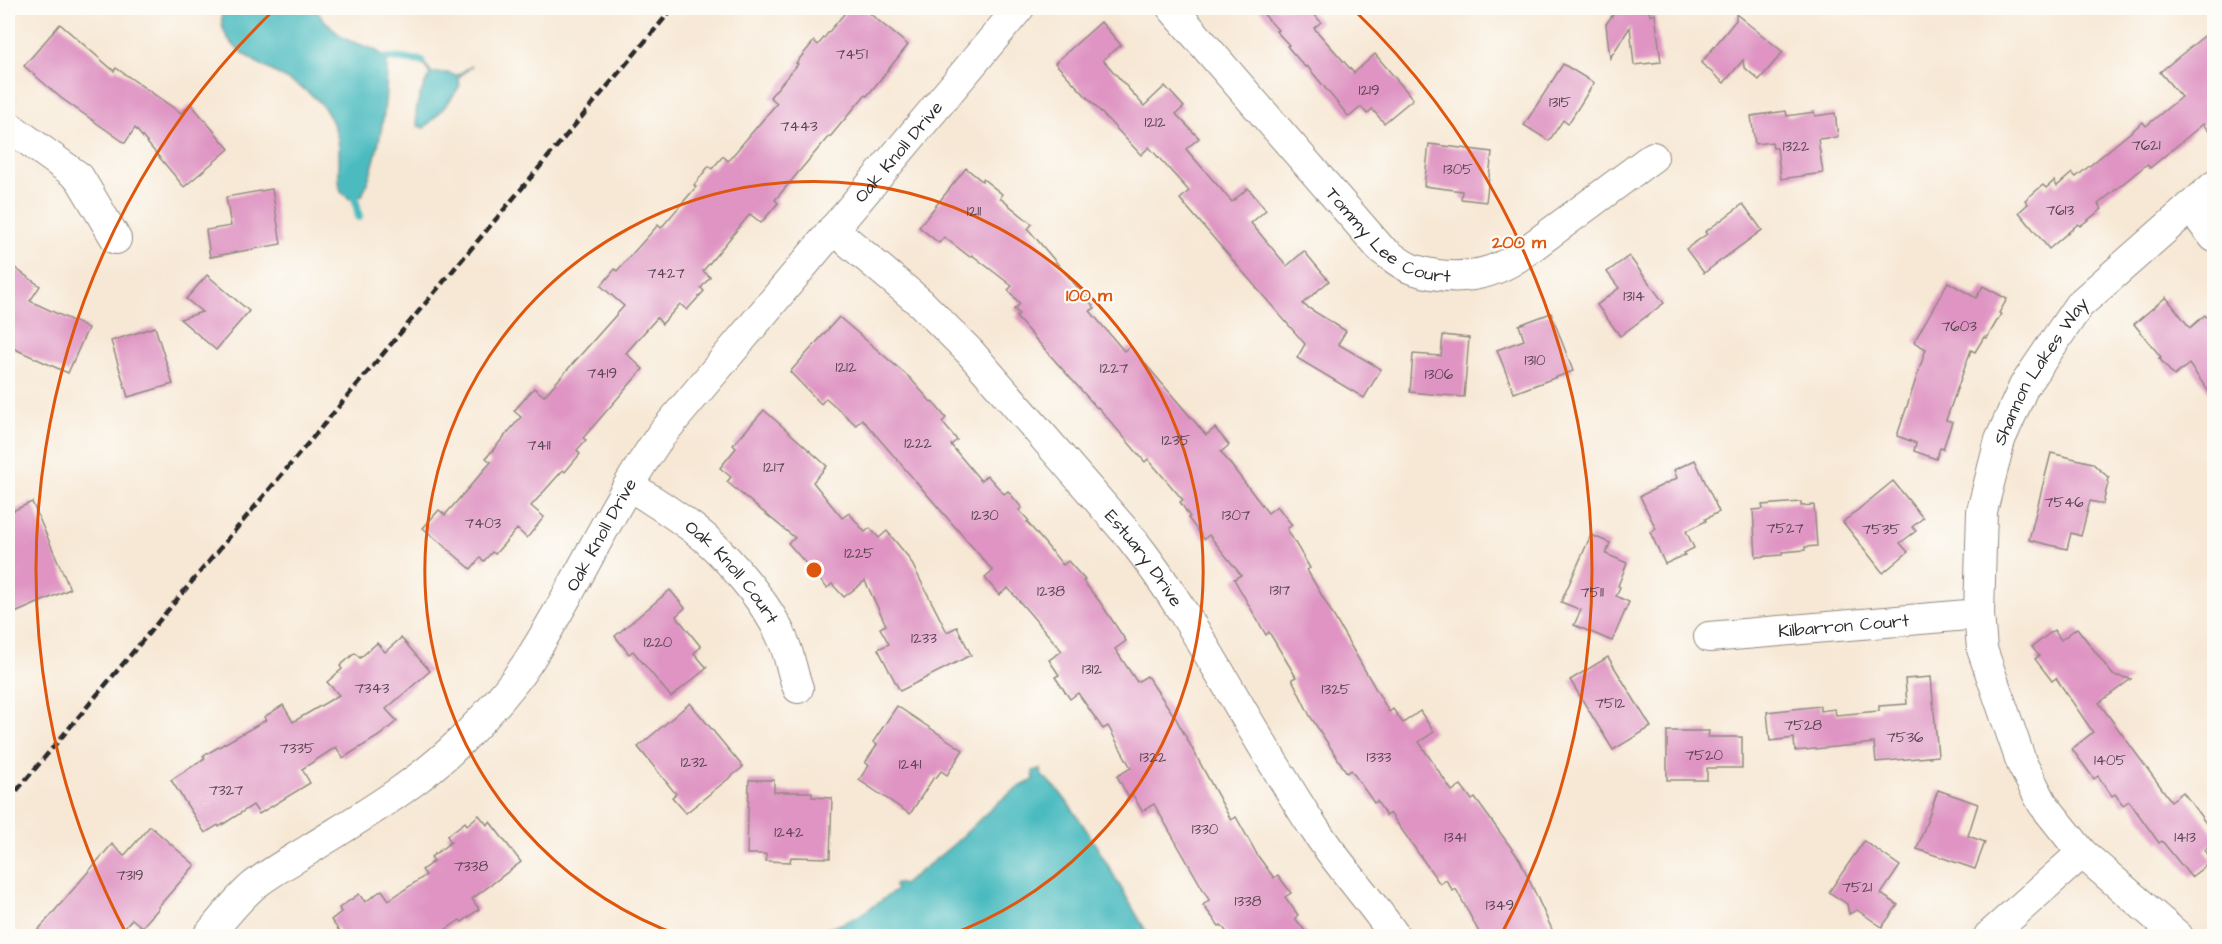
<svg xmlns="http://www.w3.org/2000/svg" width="2222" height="944" font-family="'Architects Daughter',sans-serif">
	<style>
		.water { fill: #4bbbc0; stroke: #3b7376; stroke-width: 1.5 }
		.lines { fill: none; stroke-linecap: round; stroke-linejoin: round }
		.stream { stroke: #4bbbc0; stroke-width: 8 }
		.building { fill: #df94c3 }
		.minor-casing { stroke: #918a80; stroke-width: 32 }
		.minor { stroke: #fff; stroke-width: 30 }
		.rail { stroke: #2b2b2b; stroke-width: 4.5; stroke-dasharray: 9 4.5; stroke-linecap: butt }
		.ring { fill: none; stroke: #df570e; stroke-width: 3 }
		.labels { text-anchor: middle; stroke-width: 4.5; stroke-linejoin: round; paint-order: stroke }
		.number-label { font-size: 15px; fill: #584551 }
		.street-label { font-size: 18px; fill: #2b2b2b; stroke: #fdfcf7 }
		.centre { fill: #df570e; stroke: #fdfcf7; stroke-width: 3 }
		.ring-label { font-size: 18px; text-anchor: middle; font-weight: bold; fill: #df570e; stroke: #fdfcf7; stroke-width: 4.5; stroke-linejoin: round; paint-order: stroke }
	</style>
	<rect width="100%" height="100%" fill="#fdfcf7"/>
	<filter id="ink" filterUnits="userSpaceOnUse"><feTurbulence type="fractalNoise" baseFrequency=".0167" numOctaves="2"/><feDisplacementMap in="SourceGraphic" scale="12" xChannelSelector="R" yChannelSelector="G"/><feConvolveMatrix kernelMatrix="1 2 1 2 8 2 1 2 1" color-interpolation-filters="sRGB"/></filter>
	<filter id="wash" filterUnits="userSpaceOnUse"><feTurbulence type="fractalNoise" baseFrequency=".008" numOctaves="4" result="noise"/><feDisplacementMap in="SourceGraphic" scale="24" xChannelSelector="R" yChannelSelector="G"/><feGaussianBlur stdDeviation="1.35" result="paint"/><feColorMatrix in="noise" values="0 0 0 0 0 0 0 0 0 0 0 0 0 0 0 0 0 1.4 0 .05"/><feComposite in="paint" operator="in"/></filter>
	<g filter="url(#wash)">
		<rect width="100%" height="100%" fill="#f7e8d5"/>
		<g class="water">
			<path d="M224,8H314C324,20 335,34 350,41C362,46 374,47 385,57L388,55L393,60L387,62C387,109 380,153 362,196L350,199L341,192C337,178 340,165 339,151C339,134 333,122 325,109C303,74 214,61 222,12L220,10Z"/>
			<path d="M422,61L432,73H449L456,76L472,66L458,78L460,85C451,102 438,115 424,128L418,126C412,109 421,90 430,75Z"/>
			<path d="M1041,769L1042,777C1066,784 1132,909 1149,936H795C843,928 858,918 896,890L894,886L897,883L903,885C920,871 938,858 954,844C980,821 1002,793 1034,780L1033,771Z"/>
		</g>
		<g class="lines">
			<g class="stream">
				<path d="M214,8L220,10"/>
				<path d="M390,58L422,61"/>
				<path d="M355,197L359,217"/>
			</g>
		</g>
		<g id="blocks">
			<g class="building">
				<path d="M849,8H863L908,45L867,96L865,95L830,137L829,136L775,200L778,203L761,223L750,214L703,271L710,277L701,288L704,291L687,310L680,304L662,324L657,318L626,353L643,369L583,438L586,440L577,450L580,454L565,472L563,470L531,506L544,517L527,538L517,529L495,554L492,552L484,561L480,558L471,569L423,528L439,510L445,515L491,462L486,458L521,417L514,411L534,388L544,396L624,306L601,286L615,269L617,271L658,225L661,228L696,187L694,185L709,166L712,169L723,156L728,161L777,103L770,97L798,64L796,63L814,41L818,45Z"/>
				<path d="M1258,8H1308L1321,22L1314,28L1354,73L1375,54L1413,99L1384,123L1372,109L1367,114L1361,107L1349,117L1307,66L1305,67L1287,46L1289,45L1276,31L1278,30Z"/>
				<path d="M1618,8H1648L1650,15L1655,14L1661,62L1634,65L1630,27L1610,58L1606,24Z"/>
				<path d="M1736,14L1783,52L1759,80L1744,67L1743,60L1724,83L1701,63L1736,20Z"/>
				<path d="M1101,22L1121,45L1103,60L1144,106L1165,86L1184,107L1176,114L1199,138L1186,149L1232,202L1248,188L1266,210L1251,223L1287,266L1304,251L1329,281L1302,304L1346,331L1338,344L1381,369L1364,398L1297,358L1305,344L1180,199L1189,191L1149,147L1141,155L1055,63Z"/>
				<path d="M60,24L114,71L116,68L181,113L191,104L229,149L184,187L135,128L125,143L61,98L24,66Z"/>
				<path d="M2214,28V138L2203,124L2150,168L2147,164L2098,204L2102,209L2080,226L2078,224L2049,249L2019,212L2028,204L2025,200L2043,185L2046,188L2054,181L2057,186L2072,173L2076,177L2143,122L2146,126L2181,97L2160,72Z"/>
				<path d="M1563,64L1594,83L1568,124L1563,120L1549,141L1524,125Z"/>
				<path d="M1786,111L1787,116L1814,112L1815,116L1835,113L1838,137L1818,139L1823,173L1781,179L1777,148H1773L1772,142L1755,144L1751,116Z"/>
				<path d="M1429,144L1492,152L1486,202L1461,199L1462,191L1424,186Z"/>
				<path d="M966,168L982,181L983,179L1002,194L1000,198L1032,224L1028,229L1095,308L1090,311L1124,351L1130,346L1206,435L1215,428L1229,445L1221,452L1268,513L1277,506L1292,525L1287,529L1310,568L1307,570L1389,712L1393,709L1403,723L1420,711L1434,732L1419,742L1452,791L1461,785L1472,800L1475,798L1520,860L1555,936H1481L1456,889L1453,891L1446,880L1440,884L1390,813L1386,816L1377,801L1374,803L1351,770L1347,773L1310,716L1292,679L1296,677L1269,632L1266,635L1234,579L1241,575L1209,535L1204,539L1188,518L1190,517L1180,502L1183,500L1148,459L1145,462L1098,407L1097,408L1016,317L1019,314L1014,309L1020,304L1008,290L1012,286L972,255L970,257L944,237L939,243L919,227Z"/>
				<path d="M272,189L281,244L210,257L206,230L231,226L226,197Z"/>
				<path d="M1743,204L1762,230L1704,273L1686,249L1707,234L1705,232Z"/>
				<path d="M1629,256L1664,303L1620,336L1597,305L1619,288L1607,272Z"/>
				<path d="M8,263L40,286L30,301L88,328L68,373L8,346Z"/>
				<path d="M207,275L249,311L216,350L180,319L202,312L186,299Z"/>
				<path d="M1948,282L1976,298L1983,286L2007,299L1999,313L2001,314L1987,338L1984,337L1975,352L1971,350L1946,420L1952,422L1943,449L1940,448L1936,459L1914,451L1916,443L1897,436L1926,349L1914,342Z"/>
				<path d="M2166,297L2190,328L2205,315L2214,325V399L2189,364L2174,376L2159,358L2161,357L2134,324Z"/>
				<path d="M1551,313L1573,371L1514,393L1497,350L1524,340L1519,325Z"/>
				<path d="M839,317L910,378L931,402L932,401L946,418L942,422L957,440L951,445L981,481L987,475L1004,494L1008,491L1022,508L1019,510L1029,521L1027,522L1063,565L1068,561L1085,580L1083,581L1100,602L1126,641L1115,649L1137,682L1147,676L1175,717L1231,820L1236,817L1258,856L1274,878L1278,875L1291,893L1285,897L1298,915L1295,918L1309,936H1230L1221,925L1219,926L1203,905L1209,900L1154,804L1142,811L1133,795L1129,798L1117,776L1131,768L1108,726L1103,729L1078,693L1070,699L1055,677L1059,675L1049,660L1062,651L1008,588L999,595L985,578L993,571L862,419L856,425L826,398L821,404L790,372Z"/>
				<path d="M155,327L173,384L128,397L111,341Z"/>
				<path d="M1443,335L1469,338L1464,397L1410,392L1413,354L1441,356Z"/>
				<path d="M764,410L827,466L813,482L842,518L849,513L865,532L870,528L879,538L887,531L909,558L947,632L957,627L971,655L900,691L878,649L889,644L880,628L886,625L865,581L844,597L832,584L827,588L788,543L795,538L727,482L731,477L720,468L736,448L733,445Z"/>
				<path d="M2051,453L2092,463L2109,478L2103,504L2090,501L2081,536L2071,533L2067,549L2029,540Z"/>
				<path d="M1695,460L1719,512L1705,519L1706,521L1686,531L1694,548L1684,553L1685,555L1665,564L1650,532L1656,529L1640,496L1677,478L1674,470Z"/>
				<path d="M1893,481L1923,518L1912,527L1916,531L1900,543L1908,552L1883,573L1843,522Z"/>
				<path d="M32,502L70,589L8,616V513Z"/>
				<path d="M1801,502V506L1814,505L1817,546L1805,547V550L1782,552V555L1756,557L1753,510L1763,509L1762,505Z"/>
				<path d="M1591,535L1610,543L1606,554L1627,563L1618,586L1620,587L1616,596L1629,602L1612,641L1574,625L1581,610L1561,602Z"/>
				<path d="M670,590L685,608L676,616L701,647L694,653L707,668L671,697L633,651L629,654L615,636Z"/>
				<path d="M2077,628L2113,675L2131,679L2099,703L2171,801L2183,792L2214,834V843L2205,850L2212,861L2191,877L2162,841L2159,843L2129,801L2123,805L2115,794L2112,796L2098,776L2094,779L2072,749L2093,732L2056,678L2052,681L2035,659L2039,656L2032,647L2054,630L2061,640Z"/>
				<path d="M401,638L430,671L386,709L397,721L379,736L343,758L336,747L302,769L310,783L259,814L253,805L219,827L218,825L205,833L171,780L205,758L203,756L266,720L264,717L283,705L293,722L339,695L327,682L342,669L340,666L355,653L360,658L377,643L385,652Z"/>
				<path d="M1608,657L1651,727L1613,750L1570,680Z"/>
				<path d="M1931,677L1938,756L1876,762L1874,743L1795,751L1794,738L1770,741L1767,712L1820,706V711L1835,709L1836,715L1879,711V706L1907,704L1905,679Z"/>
				<path d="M690,703L743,767L686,813L672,797L676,794L638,747Z"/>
				<path d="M897,706L963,750L947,775L941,771L936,778L934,777L910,814L859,780L869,765L865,763L877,745L873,742Z"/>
				<path d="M1667,731H1709L1708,737H1742V768H1707V780H1667Z"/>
				<path d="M749,780H774V792H812V797L832,798L830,858L791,857L790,862L766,861V854H747Z"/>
				<path d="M1938,790L1978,804L1968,836L1985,842L1975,869L1917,849Z"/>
				<path d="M479,815L487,825L490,822L521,862L472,899L479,909L462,922L460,920L436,936H343L331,920L341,912L339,908L359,894L365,902L382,890L389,900L426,875L422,870L434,861L431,857L451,842L447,836L465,822L467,825Z"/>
				<path d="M150,826L195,865L158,907L159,908L142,927L132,919L117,936H33L112,844L124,856Z"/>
				<path d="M1864,841L1900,866L1881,894L1898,905L1882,927L1857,910L1849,914L1847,904L1829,892Z"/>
			</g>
		</g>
	</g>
	<g filter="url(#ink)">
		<use href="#blocks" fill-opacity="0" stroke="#918a80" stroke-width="1.5"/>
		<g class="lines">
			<defs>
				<g id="minor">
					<path id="s1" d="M1172,8L1381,249C1390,255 1401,265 1412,269C1449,281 1485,279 1518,257L1653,157"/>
					<path d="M8,126L79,177L116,239"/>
					<path d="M2190,207L2214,237"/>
					<path id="s2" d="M833,229L921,303L970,352L1131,538C1188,610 1229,692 1277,769C1290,790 1302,811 1316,831C1340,867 1370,900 1395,936"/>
					<path id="s3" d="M629,485C654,502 682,518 705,538C732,562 769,606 783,640C790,656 792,673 798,688"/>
					<path id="s4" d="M1709,637L1979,614"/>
					<path id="s5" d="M208,936C222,919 236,901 253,886C270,872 291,861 310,849C362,816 417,785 461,741C485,717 509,691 528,662C576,588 610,507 661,435L1019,8"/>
					<path d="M1989,936L2082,853"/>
					<path id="s6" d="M2178,936L2082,853L2043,804L2022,764L1982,649L1979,614L1982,511L2000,440L2024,386L2079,305L2214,186"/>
				</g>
			</defs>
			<use href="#minor" class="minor-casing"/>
			<use href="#minor" class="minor"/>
			<path class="rail" d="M8,801L673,8"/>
		</g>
	</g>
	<g class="ring">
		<path d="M681 936A389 389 0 1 1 947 936"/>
		<path d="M127 935A778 778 0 0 1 274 10M1354 10A778 778 0 0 1 1501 935"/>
	</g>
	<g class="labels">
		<g class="number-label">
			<text x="852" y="59">7451</text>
			<text x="1369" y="95">1219</text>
			<text x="1560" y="107">1315</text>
			<text x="1155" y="127">1212</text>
			<text x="799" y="131">7443</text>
			<text x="2146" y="150">7621</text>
			<text x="1796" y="151">1322</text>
			<text x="1458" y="174">1305</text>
			<text x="2060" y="215">7613</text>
			<text x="974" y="216">1211</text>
			<text x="666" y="278">7427</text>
			<text x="1634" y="301">1314</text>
			<text x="1959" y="331">7603</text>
			<text x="1535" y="365">1310</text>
			<text x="846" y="372">1212</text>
			<text x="1114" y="373">1227</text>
			<text x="602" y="378">7419</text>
			<text x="1439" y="379">1306</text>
			<text x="1176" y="445">1235</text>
			<text x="918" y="448">1222</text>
			<text x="539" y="450">7411</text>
			<text x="774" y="472">1217</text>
			<text x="2064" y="507">7546</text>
			<text x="985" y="520">1230</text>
			<text x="1236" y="520">1307</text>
			<text x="483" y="528">7403</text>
			<text x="1785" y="533">7527</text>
			<text x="1881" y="534">7535</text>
			<text x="859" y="558">1225</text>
			<text x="1280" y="595">1317</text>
			<text x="1051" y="596">1238</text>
			<text x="1592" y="597">7511</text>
			<text x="924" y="643">1233</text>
			<text x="658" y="647">1220</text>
			<text x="1092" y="674">1312</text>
			<text x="372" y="693">7343</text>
			<text x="1336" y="694">1325</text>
			<text x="1610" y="708">7512</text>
			<text x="1803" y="730">7528</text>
			<text x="1905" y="742">7536</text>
			<text x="297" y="753">7335</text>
			<text x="1704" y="760">7520</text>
			<text x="1153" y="762">1322</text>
			<text x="1379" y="762">1333</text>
			<text x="2110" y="765">1405</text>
			<text x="694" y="767">1232</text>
			<text x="910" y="769">1241</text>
			<text x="226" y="795">7327</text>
			<text x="1205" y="834">1330</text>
			<text x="789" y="837">1242</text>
			<text x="1455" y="842">1341</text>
			<text x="2185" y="842">1413</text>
			<text x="471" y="871">7338</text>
			<text x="130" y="880">7319</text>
			<text x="1857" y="892">7521</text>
			<text x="1248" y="906">1338</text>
			<text x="1500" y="910">1349</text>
		</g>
		<g class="street-label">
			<text dy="6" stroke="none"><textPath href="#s5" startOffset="1058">Oak Knoll Drive</textPath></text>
			<text dy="6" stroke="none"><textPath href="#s1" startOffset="318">Tommy Lee Court</textPath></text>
			<text dy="6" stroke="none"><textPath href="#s6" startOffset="648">Shannon Lakes Way</textPath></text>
			<text dy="6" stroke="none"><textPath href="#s5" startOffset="572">Oak Knoll Drive</textPath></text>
			<text dy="6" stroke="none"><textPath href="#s2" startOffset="454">Estuary Drive</textPath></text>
			<text dy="6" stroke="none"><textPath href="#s3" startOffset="136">Oak Knoll Court</textPath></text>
			<text dy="6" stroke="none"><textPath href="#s4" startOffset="135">Kilbarron Court</textPath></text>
		</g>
	</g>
	<circle cx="814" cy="570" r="9" class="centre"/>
	<g class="ring-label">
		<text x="1519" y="248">200 m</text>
		<text x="1089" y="301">100 m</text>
	</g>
	<rect width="2222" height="944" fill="none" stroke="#fdfcf7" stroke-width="30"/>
</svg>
